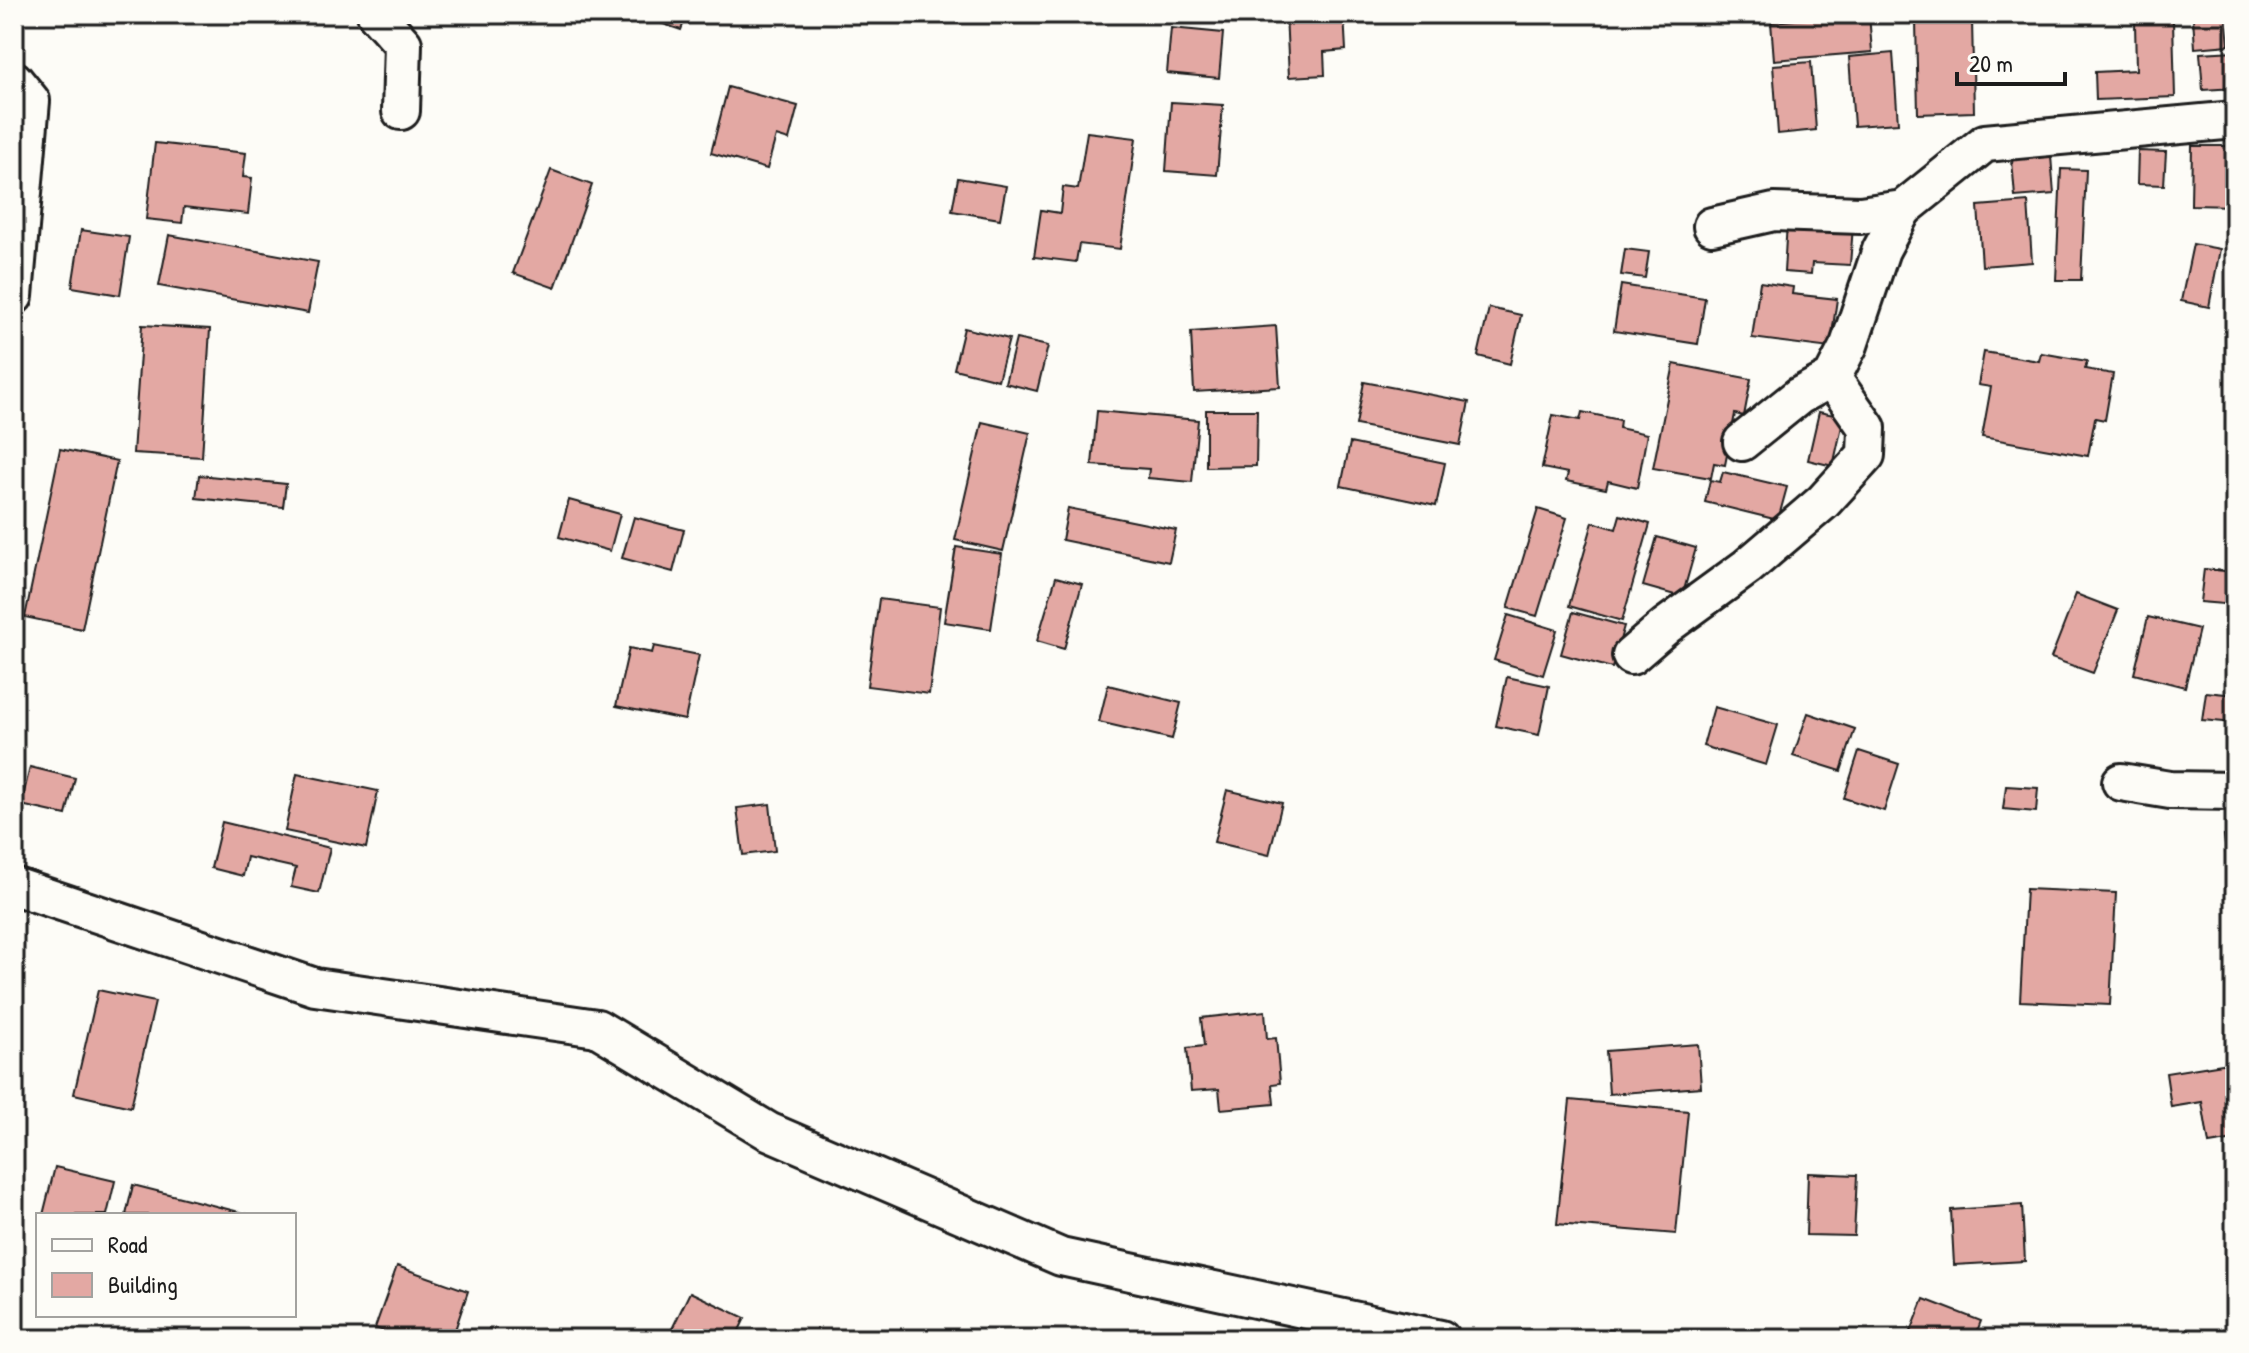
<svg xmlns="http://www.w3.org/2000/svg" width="2249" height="1353" font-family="'Patrick Hand',sans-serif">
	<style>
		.building { fill: #e3a8a3; stroke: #1c1c1c; stroke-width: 2 }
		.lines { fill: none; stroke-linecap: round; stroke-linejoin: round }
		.minor-casing { stroke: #1c1c1c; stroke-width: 42 }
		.minor { stroke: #fdfcf7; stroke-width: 36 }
	</style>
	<rect width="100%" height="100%" fill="#fdfcf7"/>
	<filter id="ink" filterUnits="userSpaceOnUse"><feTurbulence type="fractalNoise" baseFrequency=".0125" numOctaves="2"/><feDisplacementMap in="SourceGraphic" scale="16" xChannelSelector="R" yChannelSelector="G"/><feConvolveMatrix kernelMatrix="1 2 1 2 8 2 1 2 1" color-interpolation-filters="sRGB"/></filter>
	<g filter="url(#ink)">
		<g class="building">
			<path d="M634,14H687L681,30Z"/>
			<path d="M1286,14H1344L1346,50L1324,52L1325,75L1289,77Z"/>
			<path d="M1869,14L1872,52L1774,60L1771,22Z"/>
			<path d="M2226,14L2229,45L2195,48L2193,17Z"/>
			<path d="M1972,20L1974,112L1918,114L1916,21Z"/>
			<path d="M2173,21L2175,97L2096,100L2095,72L2136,70L2135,22Z"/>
			<path d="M1171,28L1223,33L1219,78L1167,73Z"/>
			<path d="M2235,51V88L2203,90L2200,53Z"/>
			<path d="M1893,53L1898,123L1854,126L1849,57Z"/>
			<path d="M1811,62L1816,130L1778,134L1773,65Z"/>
			<path d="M728,87L798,106L789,140L776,136L767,169L711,153Z"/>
			<path d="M1171,102L1223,105L1217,175L1166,171Z"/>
			<path d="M1087,132L1136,138L1120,249L1079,244L1076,262L1034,257L1041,210L1060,213L1063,187L1078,189Z"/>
			<path d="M155,143L246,153L243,177L252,178L248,214L184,207L182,223L146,219Z"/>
			<path d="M2192,146H2235V206L2191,205Z"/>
			<path d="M2138,151L2166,152L2164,185L2137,184Z"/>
			<path d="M2051,156L2054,194L2015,197L2012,160Z"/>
			<path d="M2061,169L2086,170L2081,280H2056Z"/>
			<path d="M551,170L592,185L555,288L513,273Z"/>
			<path d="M958,178L1006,186L1000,219L952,211Z"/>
			<path d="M2028,202L2032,262L1982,266L1978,206Z"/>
			<path d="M1787,222L1853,226L1850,265L1812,263L1811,274L1784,272Z"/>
			<path d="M81,230L129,237L120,295L72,287Z"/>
			<path d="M169,235L318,262L308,313L159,286Z"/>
			<path d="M2193,244L2220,249L2209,307L2181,301Z"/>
			<path d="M1625,249L1649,252L1645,278L1621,275Z"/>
			<path d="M2229,279L2235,280V306L2227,305Z"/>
			<path d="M1760,282L1793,287L1792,294L1837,299L1830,348L1752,338Z"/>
			<path d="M1621,285L1705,298L1698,344L1614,331Z"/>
			<path d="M1489,308L1521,315L1510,364L1478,356Z"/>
			<path d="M142,325L210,329L202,457L133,453Z"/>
			<path d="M1276,326L1280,387L1194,392L1191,332Z"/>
			<path d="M964,328L1009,339L998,380L954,369Z"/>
			<path d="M1016,339L1048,346L1037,391L1005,383Z"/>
			<path d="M1984,352L2039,361L2041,353L2087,361L2085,369L2113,374L2105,420L2095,418L2088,456L1982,437L1991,387L1978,385Z"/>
			<path d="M1674,364L1751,379L1744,416L1735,414L1725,465L1714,463L1711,478L1653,468Z"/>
			<path d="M1364,382L1469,402L1460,445L1356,425Z"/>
			<path d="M1206,410H1257L1256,466L1206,467Z"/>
			<path d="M1097,411L1198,420L1192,482L1148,478L1149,469L1092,465Z"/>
			<path d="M1582,412L1620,420L1619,428L1647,434L1637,488L1608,481L1606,489L1566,481L1568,473L1542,468L1553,415L1580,420Z"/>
			<path d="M1819,412L1844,417L1833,466L1808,460Z"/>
			<path d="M982,422L1030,433L1003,551L955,540Z"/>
			<path d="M1350,443L1445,463L1436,506L1341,486Z"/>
			<path d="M60,449L117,461L82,629L25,617Z"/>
			<path d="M1723,472L1787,487L1778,520L1705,502L1710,480L1720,482Z"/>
			<path d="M199,475L286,484L283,507L196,498Z"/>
			<path d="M569,500L620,514L610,551L559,537Z"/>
			<path d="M1068,508L1176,530L1169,562L1062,540Z"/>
			<path d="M1538,509L1567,518L1537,616L1508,608Z"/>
			<path d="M1620,515L1650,524L1622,621L1569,606L1593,522L1616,529Z"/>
			<path d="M634,517L684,530L673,572L622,558Z"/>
			<path d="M1657,537L1696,548L1682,597L1643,586Z"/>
			<path d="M956,547L1002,554L991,629L944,622Z"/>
			<path d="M2204,569L2235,572V605L2200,602Z"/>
			<path d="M1056,577L1082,584L1064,649L1037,641Z"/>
			<path d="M2076,594L2118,610L2093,673L2051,658Z"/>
			<path d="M879,599L940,607L929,694L867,686Z"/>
			<path d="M1573,612L1624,626L1612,668L1561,654Z"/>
			<path d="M1508,615L1557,630L1543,675L1494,660Z"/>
			<path d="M2148,617L2199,629L2185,687L2134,674Z"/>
			<path d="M654,646L699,655L685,720L616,706L629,648L652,653Z"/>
			<path d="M1507,677L1549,686L1539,735L1496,726Z"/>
			<path d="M1108,685L1181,703L1172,739L1099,722Z"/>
			<path d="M2206,692L2235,695V723L2202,720Z"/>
			<path d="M1714,707L1778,725L1766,765L1703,746Z"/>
			<path d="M1808,713L1855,729L1841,771L1793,756Z"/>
			<path d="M1859,751L1899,764L1884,811L1844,798Z"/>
			<path d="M30,767L75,778L66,815L21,805Z"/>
			<path d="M297,774L378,791L366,848L285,831Z"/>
			<path d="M2006,786L2038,788L2036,812L2003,809Z"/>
			<path d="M1227,790L1282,803L1269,855L1214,842Z"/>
			<path d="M770,804L775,851L743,855L737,808Z"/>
			<path d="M222,822L330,848L319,893L291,887L296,868L247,857L243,876L211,868Z"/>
			<path d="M2235,835V882L2229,883L2224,836Z"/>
			<path d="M2026,889L2116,893L2110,1005L2020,1001Z"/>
			<path d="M98,990L155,1002L131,1107L74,1094Z"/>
			<path d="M1265,1011L1267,1039L1276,1038L1280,1083L1272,1084L1274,1104L1221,1109L1219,1089L1191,1091L1187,1048L1204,1046L1201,1018Z"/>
			<path d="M1698,1044L1701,1087L1609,1094L1606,1051Z"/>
			<path d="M2235,1062V1140L2209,1144L2202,1102L2171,1107L2166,1073Z"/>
			<path d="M1570,1100L1688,1111L1676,1234L1557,1224Z"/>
			<path d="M55,1167L115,1181L107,1215H43Z"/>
			<path d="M1808,1173L1857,1175L1854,1236L1806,1235Z"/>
			<path d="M133,1185L251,1215H126Z"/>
			<path d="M2022,1205L2025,1261L1954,1265L1951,1210Z"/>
			<path d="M397,1266L468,1291L452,1339H407L375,1328Z"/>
			<path d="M690,1292L745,1318L735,1339H678L669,1335Z"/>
			<path d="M1924,1299L1981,1321L1974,1339H1908Z"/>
		</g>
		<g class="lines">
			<defs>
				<g id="minor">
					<path d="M376,14L403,44L401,111"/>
					<path d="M14,80L31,101L14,296"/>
					<path d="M1712,226L1774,212L1860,215L1903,209L1985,143L2235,120"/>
					<path d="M1742,442L1799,396L1832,378L1849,345L1881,250L1903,209"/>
					<path d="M1631,656L1666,626L1747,567L1823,502L1866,455L1867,428L1832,378"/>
					<path d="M2121,782L2170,790L2235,791"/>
					<path d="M14,886L315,987L597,1028L768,1131L1061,1257L1441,1339"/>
				</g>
			</defs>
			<use href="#minor" class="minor-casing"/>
			<use href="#minor" class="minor"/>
		</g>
	</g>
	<rect width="2249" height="1353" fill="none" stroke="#fdfcf7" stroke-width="48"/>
	<rect x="24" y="24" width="2201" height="1305" fill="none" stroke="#1c1c1c" stroke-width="3" filter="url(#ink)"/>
	<rect x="36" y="1213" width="260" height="104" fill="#fdfcf7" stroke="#a3a29f" stroke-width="2"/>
	<rect x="52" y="1239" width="40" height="12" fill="#fdfcf7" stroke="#a3a29f" stroke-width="2"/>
	<text x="108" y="1253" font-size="24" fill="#1c1c1c">Road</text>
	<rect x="52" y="1273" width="40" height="24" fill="#e3a8a3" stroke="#a3a29f" stroke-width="2"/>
	<text x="108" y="1293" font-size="24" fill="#1c1c1c">Building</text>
	<path d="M1957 72v12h108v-12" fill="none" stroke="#1c1c1c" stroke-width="4"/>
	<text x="1969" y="72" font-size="24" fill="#1c1c1c" stroke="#fdfcf7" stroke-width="6" paint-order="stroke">20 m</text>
</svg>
